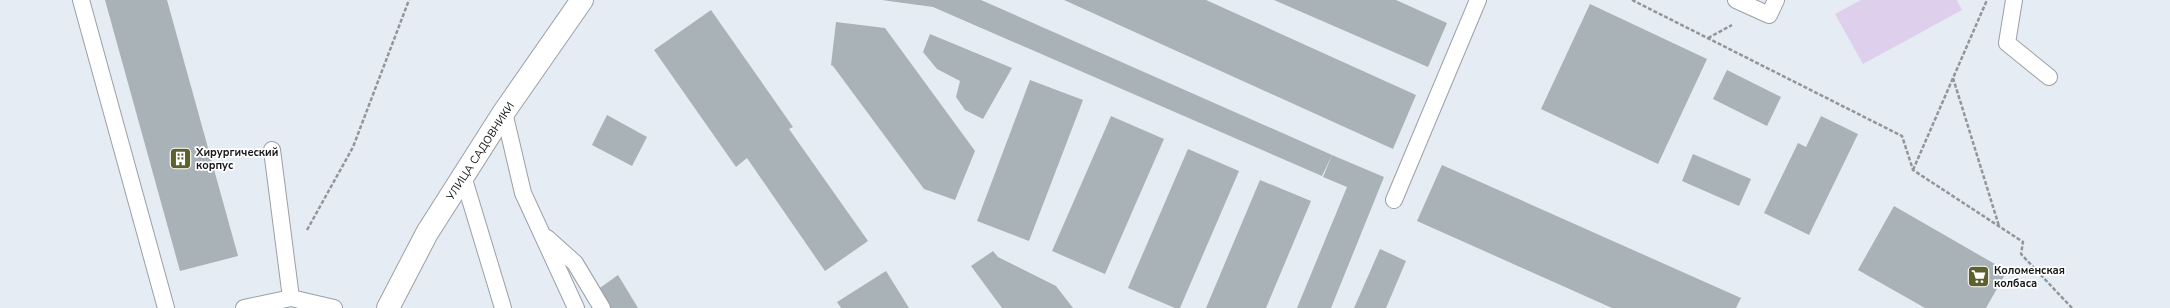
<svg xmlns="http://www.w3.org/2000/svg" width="2170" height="308" font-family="'Nunito Sans',sans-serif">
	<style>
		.pitch { fill: #ded0ed }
		.building { fill: #a9b2b6 }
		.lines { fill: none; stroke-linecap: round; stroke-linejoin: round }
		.service-casing { stroke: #9ba0a6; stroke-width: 18 }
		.tertiary-casing { stroke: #9ba0a6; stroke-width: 24 }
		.path { stroke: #92969b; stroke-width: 2.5; stroke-dasharray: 4 2; stroke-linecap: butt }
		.service { stroke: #fff; stroke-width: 16 }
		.tertiary { stroke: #fff; stroke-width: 22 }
		.labels { text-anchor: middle; stroke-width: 3.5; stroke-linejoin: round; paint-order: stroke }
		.street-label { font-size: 11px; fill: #16181a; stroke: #fff }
		.poi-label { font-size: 11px; font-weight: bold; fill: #16181a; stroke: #fff; text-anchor: start }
	</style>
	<rect width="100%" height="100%" fill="#e6ecf3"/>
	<path class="pitch" d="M1861,0H1957L1962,10L1863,64L1835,14Z"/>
	<g class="building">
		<path d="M105,0H167L238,256L180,271Z"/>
		<path d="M882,0H981L1332,155L1322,176L933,7Z"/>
		<path d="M1064,0H1206L1416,95L1393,149Z"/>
		<path d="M1274,0H1396L1447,23L1428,67Z"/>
		<path d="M1590,4L1707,59L1658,164L1541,109Z"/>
		<path d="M711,10L793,127L789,129L868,241L825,271L747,158L736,167L654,50Z"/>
		<path d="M836,22L885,28L975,151L955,200L924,189L833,66L831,65Z"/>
		<path d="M930,34L1012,68L983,119L965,110L956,97L960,81L937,69L923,52Z"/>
		<path d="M1727,70L1781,97L1767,126L1713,99Z"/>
		<path d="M1030,80L1083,100L1029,241L977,221Z"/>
		<path d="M607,115L647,137L632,166L592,145Z"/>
		<path d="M1111,116L1164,139L1105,274L1052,251Z"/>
		<path d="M1821,116L1858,134L1809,235L1764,213L1798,143L1806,147Z"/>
		<path d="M1188,149L1239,171L1180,308H1175L1128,288Z"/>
		<path d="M1693,154L1751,179L1739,206L1682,181Z"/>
		<path d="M1332,155L1384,177L1331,308H1297L1347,187L1323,177Z"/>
		<path d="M1442,165L1741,298L1736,308H1612L1417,221Z"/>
		<path d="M1260,180L1311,201L1266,308H1206Z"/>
		<path d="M1894,206L2007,271L1986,308H1925L1858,270Z"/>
		<path d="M1380,249L1406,261L1386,308H1354Z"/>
		<path d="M993,251L998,257L1056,286L1073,308H1002L971,266Z"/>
		<path d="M886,271L909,308H841L837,302Z"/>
		<path d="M618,275L638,308H591L597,290Z"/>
	</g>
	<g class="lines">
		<defs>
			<g id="service">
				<path d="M81,0L166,308"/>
				<path d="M1736,0L1769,15L1776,0"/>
				<path d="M2014,0L2007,43L2049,77"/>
				<path d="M504,112L523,193L576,308"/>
				<path d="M272,150L291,298"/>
				<path d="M463,176L503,308"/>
				<path d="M1394,200L1478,0"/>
				<path d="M547,238L575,263L602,308"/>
				<path d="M244,308L291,298L334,308"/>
			</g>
			<path id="tertiary" d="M388,308L427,233L504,112L582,0"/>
		</defs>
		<use href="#service" class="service-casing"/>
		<use href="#tertiary" class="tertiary-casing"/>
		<g class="path">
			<path d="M1632,0L1902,136L1913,170L2023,242L2021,254L2072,308"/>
			<path d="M1708,38L1732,25"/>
			<path d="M1953,78L1999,226"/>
			<path d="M1913,170L1987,0"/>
			<path d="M307,230L353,147L409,0"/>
		</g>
		<use href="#service" class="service"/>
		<use href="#tertiary" class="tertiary"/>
	</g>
	<defs>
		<symbol id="building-square" viewBox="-11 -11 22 22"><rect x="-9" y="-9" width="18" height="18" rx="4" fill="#5d612e" stroke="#fff"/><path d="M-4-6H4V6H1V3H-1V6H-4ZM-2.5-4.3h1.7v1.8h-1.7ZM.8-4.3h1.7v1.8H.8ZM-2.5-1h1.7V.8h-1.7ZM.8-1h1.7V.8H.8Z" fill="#fff"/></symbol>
		<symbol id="supermarket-square" viewBox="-11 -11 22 22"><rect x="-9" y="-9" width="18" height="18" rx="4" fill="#5d612e" stroke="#fff"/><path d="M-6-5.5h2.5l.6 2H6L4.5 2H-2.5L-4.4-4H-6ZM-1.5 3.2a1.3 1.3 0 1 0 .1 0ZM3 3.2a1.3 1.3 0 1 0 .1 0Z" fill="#fff"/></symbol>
	</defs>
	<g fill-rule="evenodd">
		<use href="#building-square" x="168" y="146" width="25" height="25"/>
		<use href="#supermarket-square" x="1966" y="264" width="25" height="25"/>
	</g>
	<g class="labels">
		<g class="street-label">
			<text transform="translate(480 151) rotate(-57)" y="4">УЛИЦА САДОВНИКИ</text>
		</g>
		<g class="poi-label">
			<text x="196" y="156">Хирургический<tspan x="196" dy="13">корпус</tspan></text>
			<text x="1994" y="274">Коломенская<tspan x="1994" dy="13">колбаса</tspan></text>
		</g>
	</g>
</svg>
